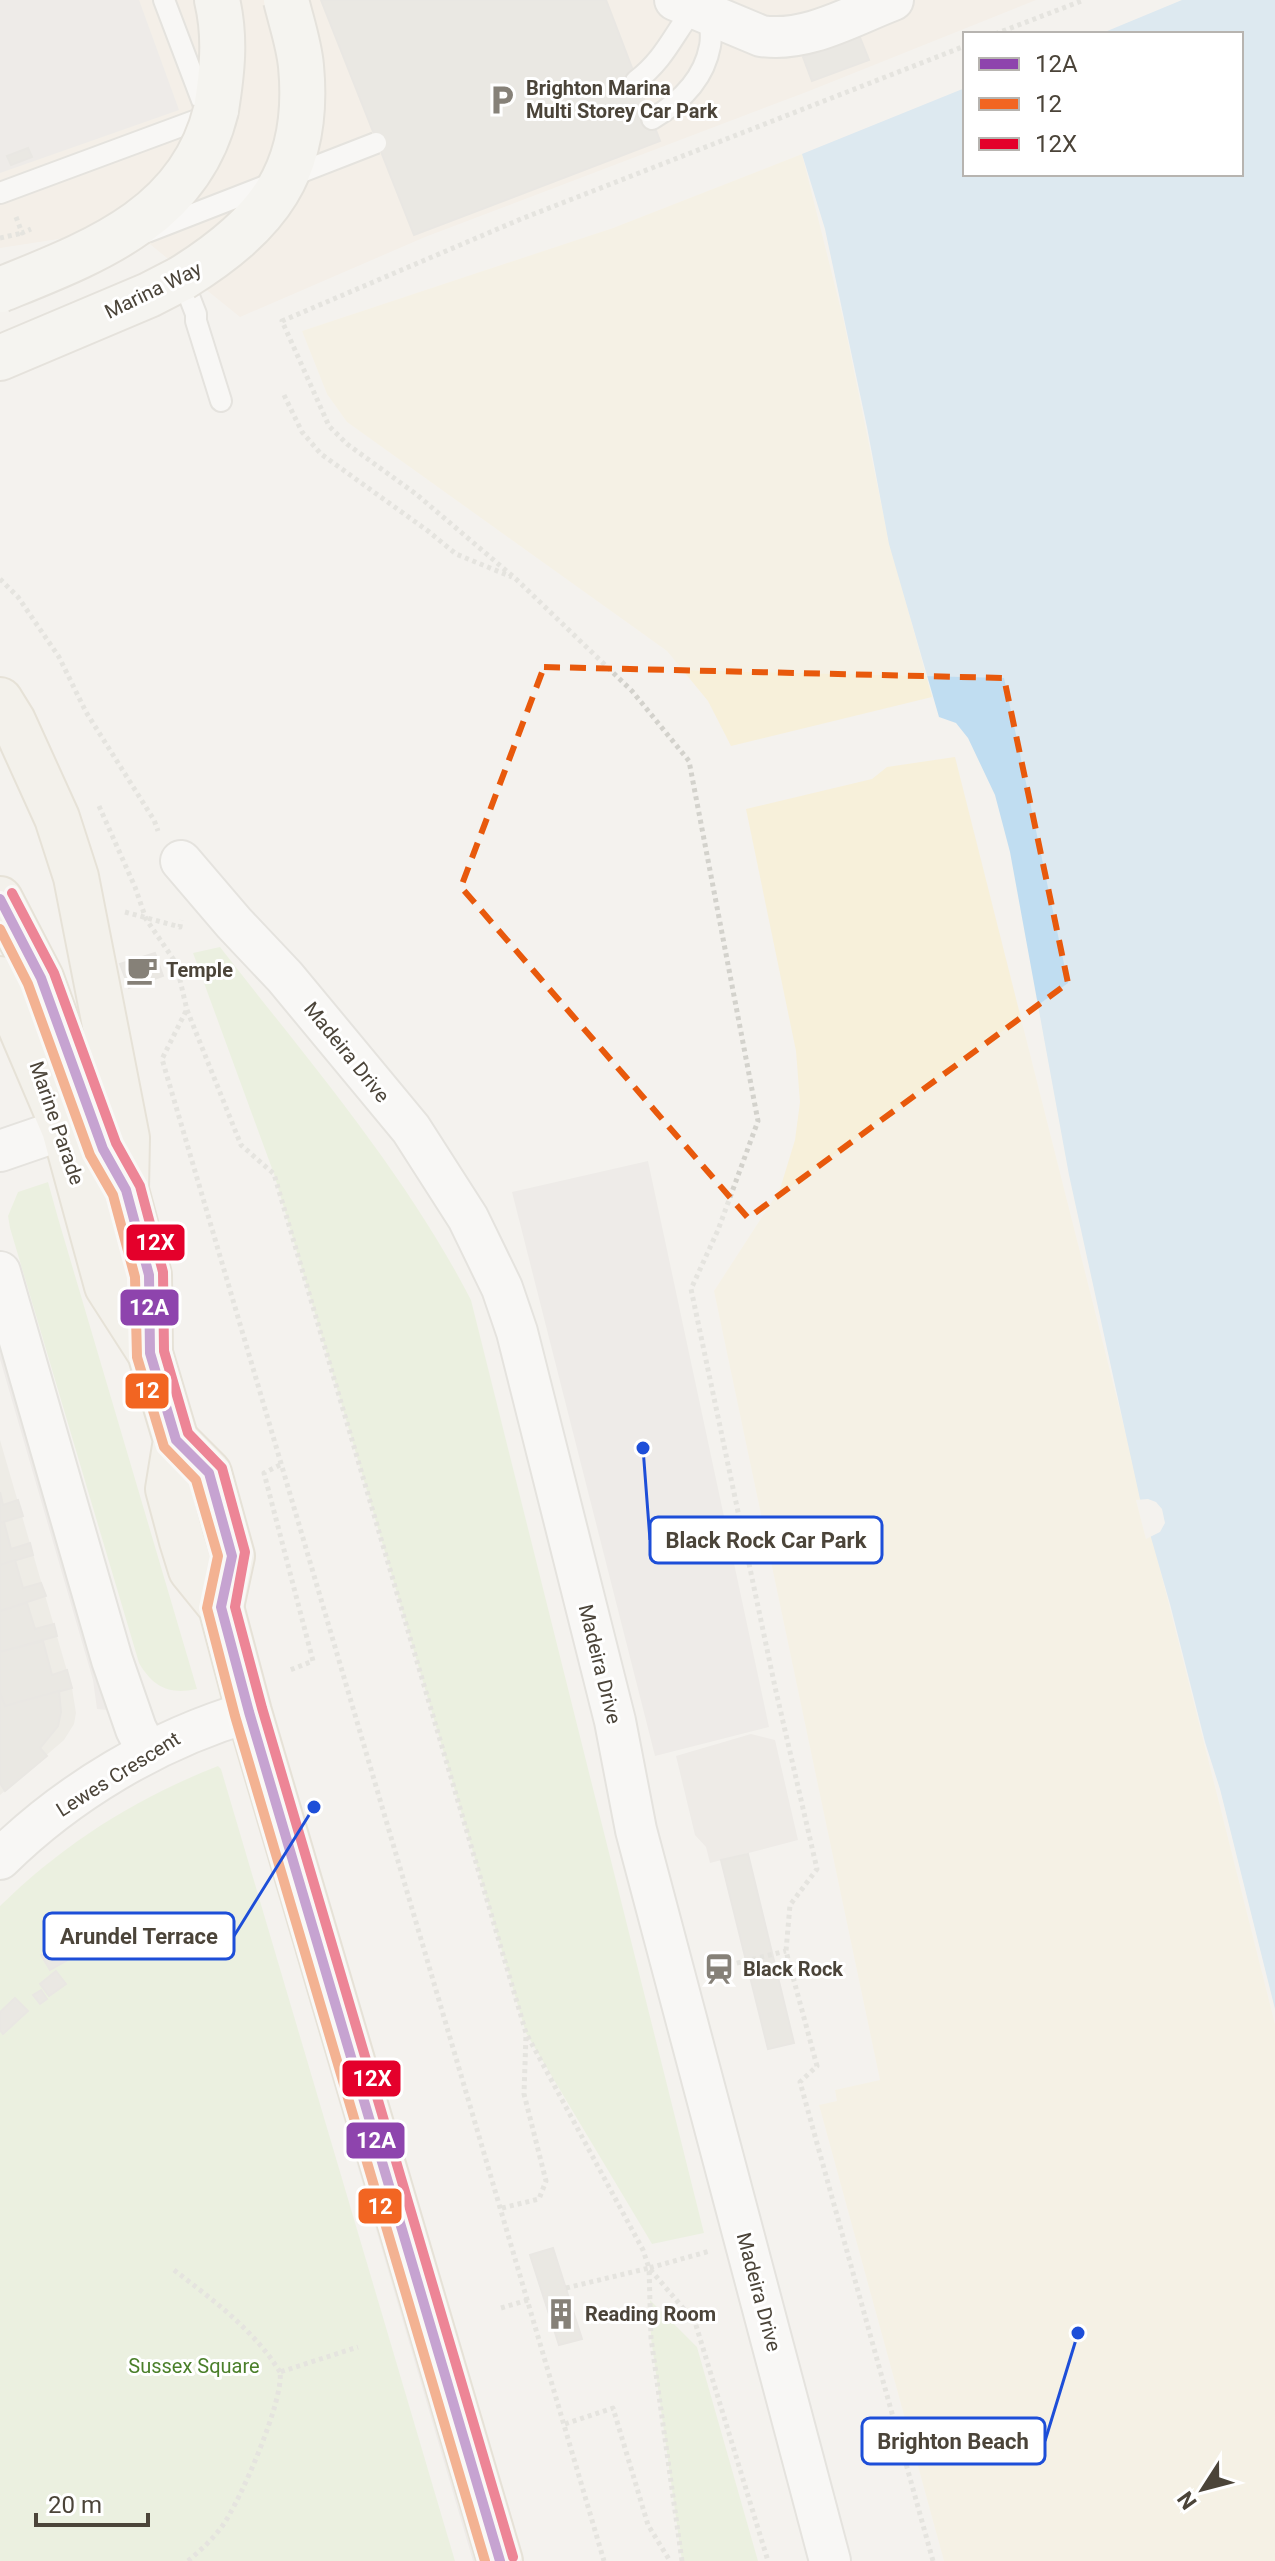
<svg xmlns="http://www.w3.org/2000/svg" width="1275" height="2561" font-family="Roboto,sans-serif">
	<style>
		.residential { fill: #e7e4dc }
		.commercial { fill: #f3ebdf }
		.industrial { fill: #e6e2de }
		.green { fill: #e1eecf }
		.sand { fill: #f7f0da }
		.parking { fill: #e6e3df }
		.water { fill: #c0ddf1 }
		.pier { fill: #f4f2ee }
		.building { fill: #dedbd6; stroke: #dcd9d4; stroke-width: 2 }
		.lines { fill: none; stroke-linecap: round; stroke-linejoin: round }
		.lane-casing { stroke: #d2d0cb; stroke-width: 24 }
		.street-casing { stroke: #d2d0cb; stroke-width: 44 }
		.secondary-casing { stroke: #d3cfc5; stroke-width: 48 }
		.primary-casing { stroke: #d6cebb; stroke-width: 48 }
		.path { stroke: #d3d2cc; stroke-width: 5; stroke-dasharray: 4 4; stroke-linecap: butt }
		.lane { stroke: #fdfdfc; stroke-width: 20 }
		.street { stroke: #fdfdfc; stroke-width: 40 }
		.secondary { stroke: #f7f6f1; stroke-width: 44 }
		.primary { stroke: #f2efe6; stroke-width: 44 }
		.lane-bridge-casing { stroke: #d2d0cb; stroke-width: 24; stroke-linecap: butt }
		.secondary-bridge-casing { stroke: #d3cfc5; stroke-width: 48; stroke-linecap: butt }
		.lane-bridge { stroke: #fdfdfc; stroke-width: 20 }
		.secondary-bridge { stroke: #f7f6f1; stroke-width: 44 }
		.bus-1-casing { stroke: #fff; stroke-width: 16 }
		.bus-2-casing { stroke: #fff; stroke-width: 16 }
		.bus-3-casing { stroke: #fff; stroke-width: 16 }
		.bus-1 { stroke: #8e44ad; stroke-width: 10 }
		.bus-2 { stroke: #f26522; stroke-width: 10 }
		.bus-3 { stroke: #e4002b; stroke-width: 10 }
		.marked { fill: none; stroke: #e8590c; stroke-width: 6; stroke-dasharray: 16 10; stroke-linejoin: round }
		.labels { text-anchor: middle; stroke-width: 6; stroke-linejoin: round; paint-order: stroke }
		.poi-label { font-size: 20px; font-weight: bold; fill: #4b4439; stroke: #fff; text-anchor: start }
		.street-label { font-size: 20px; fill: #4b4439; stroke: #fff }
		.park-label { font-size: 20px; fill: #4a7f2a; stroke: #fff }
		.leader { fill: none; stroke: #1d4ed8; stroke-width: 3 }
		.callout-dot { fill: #1d4ed8; stroke: #fff; stroke-width: 3 }
		.callout { fill: #fff; stroke: #1d4ed8; stroke-width: 3 }
		.callout-label { font-size: 22px; text-anchor: middle; font-weight: bold; fill: #4b4439 }
		.line-badge { stroke: #fff; stroke-width: 3 }
		.badge-label { font-size: 22px; text-anchor: middle; font-weight: bold; fill: #fff }
	</style>
	<rect width="100%" height="100%" fill="#f4f2ee"/>
	<path class="residential" d="M0,1440L72,1688L76,1713L74,1724L64,1740L0,1795Z"/>
	<path class="commercial" d="M0,0H1036L809,91L425,237L240,317L130,228L0,248Z"/>
	<path class="industrial" d="M751,1734L775,1740L798,1840L710,1863L706,1847L695,1835L676,1756Z"/>
	<g class="green">
		<path d="M220,947C308,1060 405,1172 471,1300L704,2233L652,2244L526,2033L274,1174L193,953Z"/>
		<path d="M48,1182L58,1218L197,1689C169,1695 153,1687 139,1663L10,1228L8,1216L18,1192Z"/>
		<path d="M218,1766L221,1769L455,2561H0V1906C63,1844 136,1798 218,1766Z"/>
		<path d="M650,2300L697,2347L758,2561H682L651,2338Z"/>
	</g>
	<g class="sand">
		<path d="M802,154L844,322L887,532L932,697L731,746L708,701L667,651L347,422L327,394L302,331L613,228Z"/>
		<path d="M955,757L1275,2024V2561H944L819,2105L837,2101L835,2090L880,2080L714,1291L780,1189L795,1140L800,1102L796,1051L746,809L872,779L887,767Z"/>
	</g>
	<g class="parking">
		<path d="M0,0H139L179,110L0,173Z"/>
		<path d="M648,1161L769,1727L655,1756L512,1192Z"/>
		<path d="M0,1327L102,1679L107,1710L97,1709L93,1680L0,1359Z"/>
		<path d="M306,1948L485,2561H473L295,1952Z"/>
	</g>
	<path class="water" d="M1182,0H1275V2009L1220,1789L1205,1742L1170,1604L1140,1499L1069,1175L1010,852L995,795L968,738L956,723L939,717L889,544L867,427L825,229L802,154L965,88V174H1241V34H1100Z"/>
	<path class="pier" d="M1148,1499L1156,1502L1162,1509L1165,1523L1160,1532L1146,1539L1136,1500Z"/>
	<g class="building">
		<path d="M321,0H606L660,141L414,235Z"/>
		<path d="M859,35L869,60L812,81L803,57Z"/>
		<path d="M28,148L32,157L11,165L7,156Z"/>
		<path d="M155,953L163,976L129,988L120,964Z"/>
		<path d="M0,1492L3,1505L18,1500L23,1516L0,1523Z"/>
		<path d="M4,1522L11,1549L30,1543L33,1555L0,1565V1523Z"/>
		<path d="M15,1560L23,1588L41,1583L46,1596L0,1611V1565Z"/>
		<path d="M27,1603L35,1629L54,1624L57,1636L0,1652V1611Z"/>
		<path d="M43,1641L52,1675L67,1670L72,1688L5,1706L0,1693V1652Z"/>
		<path d="M59,1691L61,1712L58,1726L40,1748L47,1756L5,1791L0,1783V1693L5,1706Z"/>
		<path d="M748,1854L794,2043L768,2049L721,1860Z"/>
		<path d="M66,1941L75,1956L50,1970L41,1955Z"/>
		<path d="M56,1971L66,1984L49,1996L40,1984Z"/>
		<path d="M41,1990L47,1999L40,2004L33,1995Z"/>
		<path d="M15,1998L28,2011L3,2034L0,2030V2012Z"/>
		<path d="M553,2248L582,2339L559,2345L530,2255Z"/>
	</g>
	<g class="lines">
		<defs>
			<g id="lane">
				<path d="M636,81C665,59 673,35 694,8"/>
				<path d="M652,119C679,103 704,79 710,46C712,37 710,24 710,14"/>
				<path d="M0,193L208,116L164,0"/>
				<path d="M182,278L196,314V321L221,401"/>
			</g>
			<g id="street">
				<path d="M675,0L761,36C806,43 851,16 893,0"/>
				<path d="M181,861L234,923L285,977L411,1129L468,1218L502,1288L517,1332L615,1721L636,1830L830,2561"/>
				<path d="M0,1151L64,1129"/>
				<path d="M0,1272L112,1660L136,1729L148,1752"/>
				<path d="M0,1859C68,1792 157,1739 249,1712"/>
			</g>
			<g id="secondary">
				<path d="M216,110C222,72 226,38 217,0"/>
				<path d="M0,358L149,295L182,278"/>
			</g>
			<g id="primary">
				<path d="M0,700L13,721L57,818L76,877L127,1138L126,1190"/>
				<path d="M0,899L41,978L103,1149L126,1190L149,1275L150,1353"/>
				<path d="M0,979L64,1129L107,1286L150,1353L176,1440L168,1489L182,1541L191,1570L221,1607L249,1712L500,2561"/>
				<path d="M176,1440L209,1473L232,1556L221,1607"/>
			</g>
		</defs>
		<use href="#lane" class="lane-casing"/>
		<use href="#street" class="street-casing"/>
		<use href="#secondary" class="secondary-casing"/>
		<use href="#primary" class="primary-casing"/>
		<g class="path">
			<path d="M995,34L1084,0"/>
			<path d="M16,217L22,233L31,229"/>
			<path d="M0,238L22,233"/>
			<path d="M284,395L302,432L321,454L428,531L456,554L512,577"/>
			<path d="M0,579L18,597L59,657L86,712L154,820L158,831"/>
			<path d="M99,806L135,887L146,919L176,963L187,1010L241,1145L274,1174L526,2033L643,2250L649,2268L695,2322L768,2561"/>
			<path d="M125,912L180,927L181,920"/>
			<path d="M186,1011L162,1059L604,2561"/>
			<path d="M280,1465L264,1473L313,1661L290,1670"/>
			<path d="M729,1965L786,1951"/>
			<path d="M502,2208L539,2199L546,2181L524,2094L526,2035"/>
			<path d="M174,2270C213,2300 254,2330 280,2372"/>
			<path d="M566,2288L649,2268"/>
			<path d="M501,2308L528,2300"/>
			<path d="M565,2424L613,2408L648,2525L670,2561"/>
			<path d="M188,2561C201,2550 213,2539 223,2525C241,2499 284,2400 280,2372L358,2347"/>
			<path d="M682,2561L651,2338L649,2268L710,2251"/>
			<path d="M933,2561L800,2082L817,2066L786,1951L790,1905L817,1869L775,1687L691,1289L718,1230L758,1121L689,761L632,691L516,579L416,494L347,444L329,426L282,321L521,219L965,46"/>
		</g>
		<use href="#lane" class="lane"/>
		<use href="#street" class="street"/>
		<use href="#secondary" class="secondary"/>
		<use href="#primary" class="primary"/>
		<defs>
			<path id="lane-bridge" d="M147,232L376,143"/>
			<g id="secondary-bridge">
				<path d="M182,278C267,225 311,171 301,66C299,44 291,21 286,0"/>
				<path d="M0,290C91,253 190,218 216,110"/>
			</g>
		</defs>
		<use href="#lane-bridge" class="lane-bridge-casing"/>
		<use href="#secondary-bridge" class="secondary-bridge-casing"/>
		<use href="#lane-bridge" class="lane-bridge"/>
		<use href="#secondary-bridge" class="secondary-bridge"/>
		<defs>
			<path id="bus-1" d="M0,899L41,978L103,1149L126,1190L149,1275L150,1353L176,1440L209,1473L232,1556L221,1607L249,1712L500,2561"/>
			<path id="bus-2" d="M0,929L28,984L90,1155L113,1195L135,1277L137,1357L164,1447L196,1480L218,1556L207,1608L235,1716L485,2561"/>
			<path id="bus-3" d="M12,893L54,973L116,1143L140,1186L163,1272L164,1351L188,1433L222,1468L245,1552L235,1607L262,1708L513,2557"/>
		</defs>
		<use href="#bus-1" class="bus-1-casing"/>
		<use href="#bus-2" class="bus-2-casing"/>
		<use href="#bus-3" class="bus-3-casing"/>
		<use href="#bus-1" class="bus-1"/>
		<use href="#bus-2" class="bus-2"/>
		<use href="#bus-3" class="bus-3"/>
	</g>
	<path d="M0 0H1275V2561H0ZM544,667L1004,678L1068,983L748,1218L461,887Z" fill="#f4f2ee" fill-opacity=".55" fill-rule="evenodd"/>
	<path class="marked" d="M544,667L1004,678L1068,983L748,1218L461,887Z"/>
	<defs>
		<symbol id="parking-bare" viewBox="-9 -9 18 18"><path d="M-3.5-5.5H1a3.5 3.5 0 0 1 0 7H-1V5.5H-3.5ZM-1-3.4V-.6H.8a1.4 1.4 0 0 0 0-2.8Z" fill="#868178" stroke="#fff" stroke-width="2.5" paint-order="stroke"/></symbol>
		<symbol id="cafe-bare" viewBox="-9 -9 18 18"><path d="M-5.5-4.5H6V0H3Q3 3.5 0 3.5H-2.5Q-5.5 3.5-5.5 0ZM3-3.2v2h1.7v-2ZM-6 4.5H4V6H-6Z" fill="#868178" stroke="#fff" stroke-width="2.5" paint-order="stroke"/></symbol>
		<symbol id="station-bare" viewBox="-9 -9 18 18"><path d="M-3-6H3Q5-6 5-4V2Q5 4 3 4L4.5 6H3L1.5 4h-3L-3 6H-4.5L-3 4Q-5 4-5 2V-4Q-5-6-3-6ZM-3.5-4v3h7v-3ZM-3.5 1v1.5H-2V1ZM2 1v1.5H3.5V1Z" fill="#868178" stroke="#fff" stroke-width="2.5" paint-order="stroke"/></symbol>
		<symbol id="building-bare" viewBox="-9 -9 18 18"><path d="M-4-6H4V6H1V3H-1V6H-4ZM-2.5-4.3h1.7v1.8h-1.7ZM.8-4.3h1.7v1.8H.8ZM-2.5-1h1.7V.8h-1.7ZM.8-1h1.7V.8H.8Z" fill="#868178" stroke="#fff" stroke-width="2.5" paint-order="stroke"/></symbol>
	</defs>
	<g fill-rule="evenodd">
		<use href="#parking-bare" x="480" y="78" width="44" height="44"/>
		<use href="#cafe-bare" x="120" y="948" width="44" height="44"/>
		<use href="#station-bare" x="697" y="1947" width="44" height="44"/>
		<use href="#building-bare" x="539" y="2292" width="44" height="44"/>
	</g>
	<g class="labels">
		<g class="poi-label">
			<text x="526" y="95">Brighton Marina<tspan x="526" dy="23">Multi Storey Car Park</tspan></text>
			<text x="166" y="977">Temple</text>
			<text x="743" y="1976">Black Rock</text>
			<text x="585" y="2321">Reading Room</text>
		</g>
		<g class="street-label">
			<text transform="translate(153 290) rotate(-26)" y="7">Marina Way</text>
			<text transform="translate(347 1052) rotate(51)" y="7">Madeira Drive</text>
			<text transform="translate(57 1123) rotate(71)" y="7">Marine Parade</text>
			<text transform="translate(600 1664) rotate(76)" y="7">Madeira Drive</text>
			<text transform="translate(118 1774) rotate(-32)" y="7">Lewes Crescent</text>
			<text transform="translate(759 2292) rotate(75)" y="7">Madeira Drive</text>
		</g>
		<g class="park-label">
			<text x="194" y="2373">Sussex Square</text>
		</g>
	</g>
	<path class="leader" d="M643 1448L650 1540M314 1807L234 1936M1078 2333L1045 2441"/>
	<g class="callout-dot">
		<circle cx="643" cy="1448" r="8"/>
		<circle cx="314" cy="1807" r="8"/>
		<circle cx="1078" cy="2333" r="8"/>
	</g>
	<g class="callout">
		<rect x="650" y="1517" width="232" height="46" rx="8"/>
		<rect x="44" y="1913" width="190" height="46" rx="8"/>
		<rect x="862" y="2418" width="183" height="46" rx="8"/>
	</g>
	<g class="callout-label">
		<text x="766" y="1548">Black Rock Car Park</text>
		<text x="139" y="1944">Arundel Terrace</text>
		<text x="953" y="2449">Brighton Beach</text>
	</g>
	<g class="line-badge">
		<rect x="125" y="1223" width="61" height="39" rx="8" fill="#e4002b"/>
		<rect x="119" y="1288" width="61" height="39" rx="8" fill="#8e44ad"/>
		<rect x="124" y="1372" width="46" height="38" rx="8" fill="#f26522"/>
		<rect x="341" y="2059" width="61" height="39" rx="8" fill="#e4002b"/>
		<rect x="345" y="2121" width="61" height="39" rx="8" fill="#8e44ad"/>
		<rect x="357" y="2187" width="46" height="38" rx="8" fill="#f26522"/>
	</g>
	<g class="badge-label">
		<text x="155" y="1250">12X</text>
		<text x="149" y="1315">12A</text>
		<text x="147" y="1398">12</text>
		<text x="372" y="2086">12X</text>
		<text x="376" y="2148">12A</text>
		<text x="380" y="2214">12</text>
	</g>
	<rect x="963" y="32" width="280" height="144" fill="#ffffff" stroke="#b7b4b0" stroke-width="2"/>
	<rect x="979" y="58" width="40" height="12" fill="#8e44ad" stroke="#b7b4b0" stroke-width="2"/>
	<text x="1035" y="72" font-size="24" fill="#4b4439">12A</text>
	<rect x="979" y="98" width="40" height="12" fill="#f26522" stroke="#b7b4b0" stroke-width="2"/>
	<text x="1035" y="112" font-size="24" fill="#4b4439">12</text>
	<rect x="979" y="138" width="40" height="12" fill="#e4002b" stroke="#b7b4b0" stroke-width="2"/>
	<text x="1035" y="152" font-size="24" fill="#4b4439">12X</text>
	<g transform="translate(1203 2489) rotate(234)" stroke="#ffffff" stroke-width="6" paint-order="stroke">
	<path d="M0-6L14 30L0 20L-14 30Z" fill="#4b4439"/>
	<text y="-12" font-size="22" font-weight="bold" text-anchor="middle" fill="#4b4439">N</text>
	</g>
	<path d="M36 2513v12h112v-12" fill="none" stroke="#4b4439" stroke-width="4"/>
	<text x="48" y="2513" font-size="24" fill="#4b4439" stroke="#ffffff" stroke-width="6" paint-order="stroke">20 m</text>
</svg>
